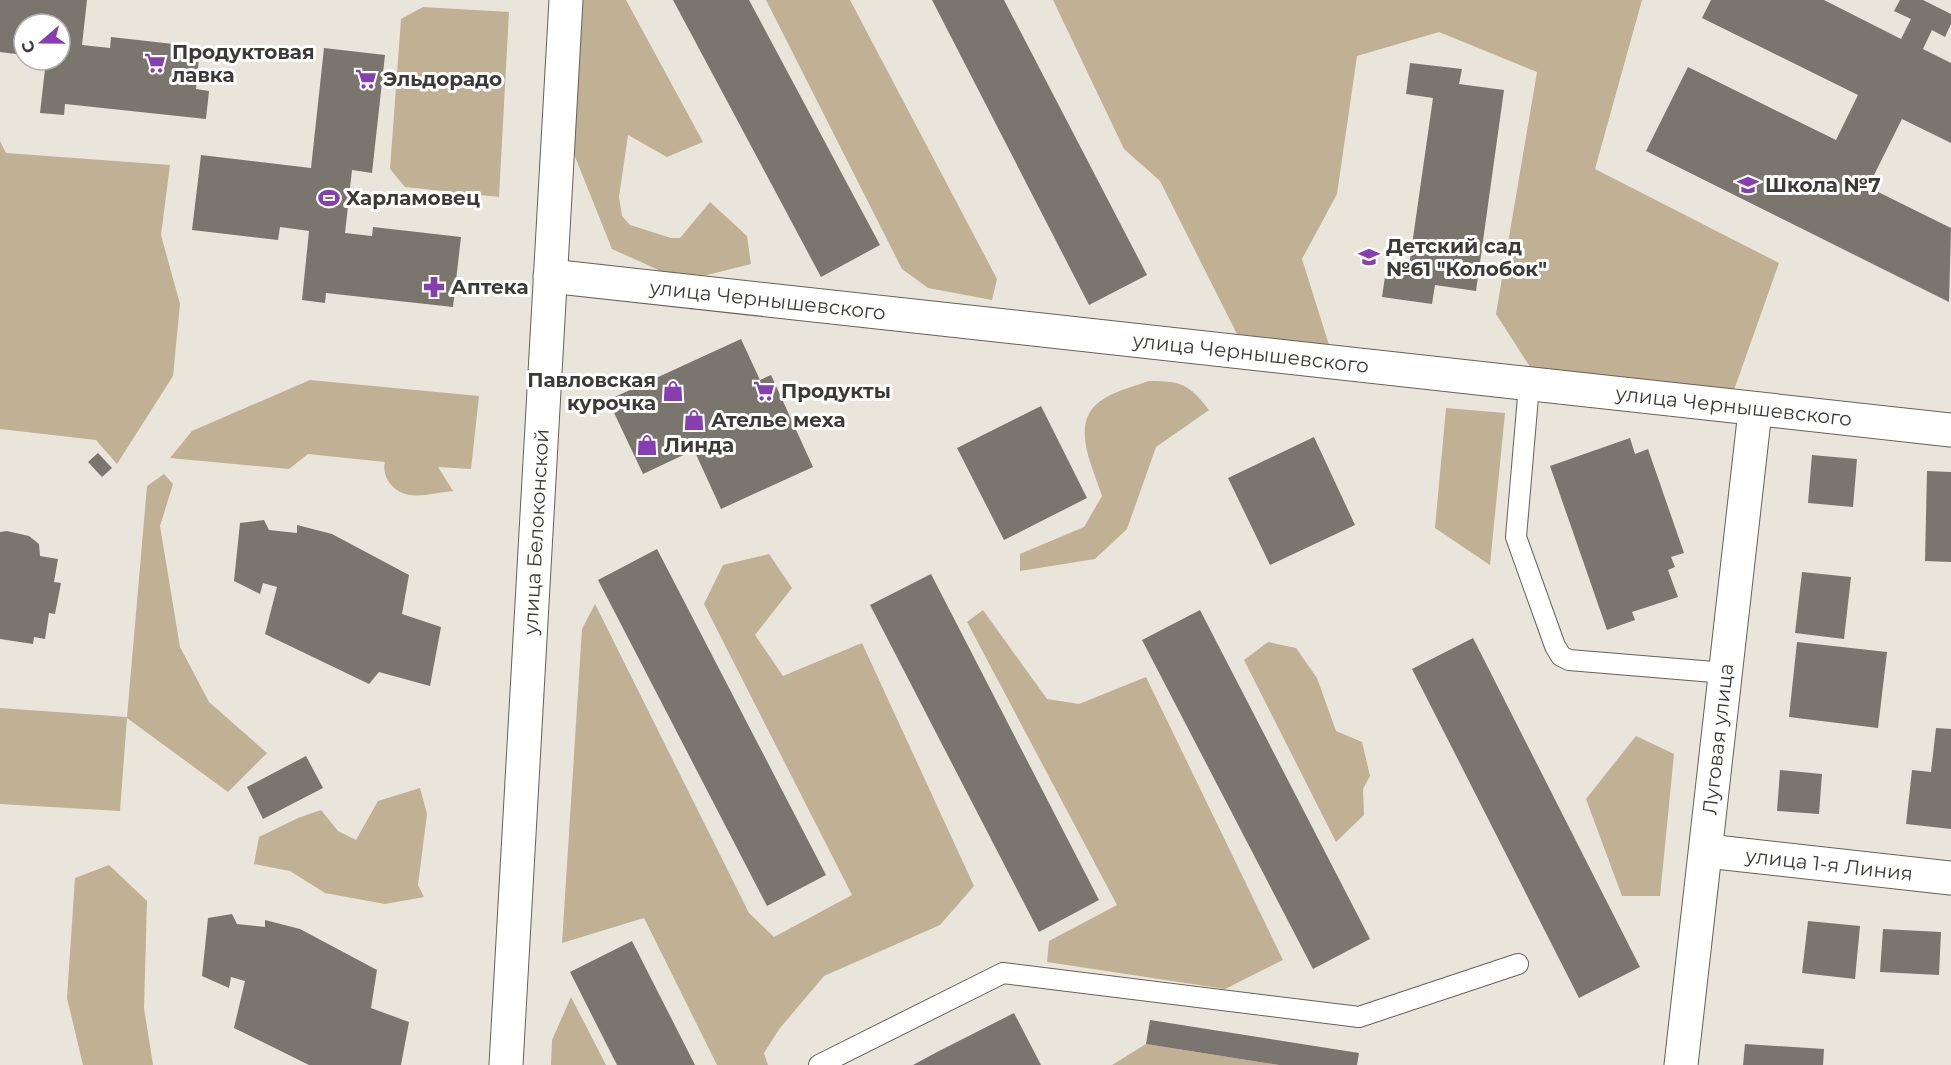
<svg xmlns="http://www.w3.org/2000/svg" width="1951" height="1065" font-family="Montserrat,sans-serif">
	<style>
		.green { fill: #c0b094 }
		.building { fill: #7b766d }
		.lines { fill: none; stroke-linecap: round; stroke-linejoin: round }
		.lane-casing { stroke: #666158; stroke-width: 22 }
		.street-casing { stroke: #666158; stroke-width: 35 }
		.lane { stroke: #fff; stroke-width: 20 }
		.street { stroke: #fff; stroke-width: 33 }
		.labels { text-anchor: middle; stroke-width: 6; stroke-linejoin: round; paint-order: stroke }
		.poi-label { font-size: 20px; font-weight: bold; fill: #3c3a36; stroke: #fff; text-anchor: start }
		.street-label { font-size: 20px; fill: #3c3a36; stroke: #fff }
	</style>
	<rect width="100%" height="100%" fill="#eae5da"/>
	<g class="green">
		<path d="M582,0H626L703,142L667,157L628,135L619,197L622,216L630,225L671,238H680L710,202L747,236L751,264L683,281L612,249L574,154Z"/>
		<path d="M766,0H850L997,279L992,300L928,288L902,269Z"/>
		<path d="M1053,0H1642L1595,169L1779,263L1734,390L1532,370L1496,314L1537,72L1439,32L1357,56L1337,194L1302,259L1329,345L1237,334L1160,181L1124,149Z"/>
		<path d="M423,7L509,12L499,197L405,187L390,169L401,19Z"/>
		<path d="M0,141L6,153L170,165L161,235L180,304L173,376L117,464L96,440L0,429Z"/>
		<path d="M310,380L479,396L471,469L438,467L453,491C440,492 422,497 410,495C393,493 381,476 385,462L308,454L289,469L170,458L192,431Z"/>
		<path d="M1149,381C1182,381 1189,384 1209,410L1156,447L1127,529L1095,559L1020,571V554L1084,527L1102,496C1092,464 1067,420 1105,398C1118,390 1135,386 1149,381Z"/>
		<path d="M1446,408L1505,413L1490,565L1435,528Z"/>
		<path d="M164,474L173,484L160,526L180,647L209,702L267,753L228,792L127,718L120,811L0,804V708L127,717L147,486Z"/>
		<path d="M769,554L792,588L755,635L783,676L862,643L974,886L940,925L824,976L780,1028L764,1053L768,1065H717L644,918L562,943L582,629L595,604L749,913L774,937L852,895L704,604L723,565Z"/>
		<path d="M983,610L1047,699L1079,704L1146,677L1283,960L1225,989L1047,962L1049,941L1117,905L967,622Z"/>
		<path d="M1268,642L1296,648L1317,678L1336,731L1362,742L1370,776L1363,789L1364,815L1336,842L1244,660Z"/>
		<path d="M1636,736L1674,754L1660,896H1622L1586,799Z"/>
		<path d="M420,788L427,814L418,885L424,897L385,904L325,893L290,871L254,864L259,837L298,818L321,810L338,831L356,840L378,801Z"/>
		<path d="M109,865L147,901L144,1008L153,1065H83L67,998L75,878Z"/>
		<path d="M571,997L606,1065H551L552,1040Z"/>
		<path d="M1146,1044L1279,1065H1112Z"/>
	</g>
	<g class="building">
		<path d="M0,0H87L82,45L110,48L111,37L200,47L196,89L209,91L206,119L65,104L64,115L40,113L46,60H60V24H24V41L18,40L16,54L0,52Z"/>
		<path d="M673,0H749L880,245L821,277Z"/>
		<path d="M932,0H1004L1147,275L1089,305Z"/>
		<path d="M1711,0H1824L1901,39L1911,19L1894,11L1900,0H1923L1951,14V24L1945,37L1932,30L1923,49L1951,63V143L1902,119L1868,187L1951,228L1949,302L1646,151L1688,67L1836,140L1858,95L1702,18Z"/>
		<path d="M324,48L385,55L372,173L352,170L345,233L372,236L373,227L461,237L453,307L326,293L325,303L302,300L309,231L280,227L278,240L192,230L201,155L311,168Z"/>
		<path d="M1410,63L1462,69L1459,84L1504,90L1476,291L1435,285L1432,304L1382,297L1387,263L1409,266L1433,98L1406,94Z"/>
		<path d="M741,339L760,380L771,375L813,467L721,509L694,450L643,474L608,400Z"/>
		<path d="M1041,406L1087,498L1004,540L957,448Z"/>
		<path d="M1314,437L1355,525L1270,565L1228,478Z"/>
		<path d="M1630,438L1635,454L1648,449L1684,553L1671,557L1675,567L1668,570L1678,597L1632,612L1635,620L1607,630L1550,466Z"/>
		<path d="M98,453L112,468L102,477L88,462Z"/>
		<path d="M1812,455L1857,459L1853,507L1808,503Z"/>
		<path d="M1927,471L1951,472V562L1925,561Z"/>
		<path d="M264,520L269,530L297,533V525L332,534L409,575L402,614L441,627L430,686L379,672L369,684L265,634L277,587L263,583L260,594L234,581L240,523Z"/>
		<path d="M7,531L29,536L39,544L40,556L58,559L54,582L61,583L55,614L49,613L45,639L34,637L33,644L0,639V532Z"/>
		<path d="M657,549L826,875L767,906L598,580Z"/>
		<path d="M1802,572L1851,577L1844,639L1795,633Z"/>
		<path d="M931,574L1099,900L1039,932L870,605Z"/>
		<path d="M1200,610L1370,939L1313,969L1142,640Z"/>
		<path d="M1473,638L1640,967L1579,998L1412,669Z"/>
		<path d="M1797,642L1887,652L1878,728L1789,717Z"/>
		<path d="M1936,728L1951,729V829L1906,824L1912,770L1931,772Z"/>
		<path d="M306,756L323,788L263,819L247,787Z"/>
		<path d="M1780,770L1822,774L1819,814L1777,811Z"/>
		<path d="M232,914L237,924L265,927V920L300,929L377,970L371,1008L409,1022L401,1065H309L234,1028L245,981L231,977L229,988L202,976L208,918Z"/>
		<path d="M1808,921L1860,926L1855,979L1802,973Z"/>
		<path d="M1883,929L1941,932L1939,975L1880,972Z"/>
		<path d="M632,941L695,1065H617L570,972Z"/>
		<path d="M1014,1013L1041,1065H913L939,1051Z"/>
		<path d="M1150,1020L1359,1053L1357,1065H1279L1146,1044Z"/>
		<path d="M1745,1044L1824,1049L1823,1065H1743Z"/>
	</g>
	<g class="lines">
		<defs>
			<g id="lane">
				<path d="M1529,385L1516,537L1555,646L1561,656L1569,660L1726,673"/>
				<path d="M819,1065L1003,973L1359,1017L1518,964"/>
			</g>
			<g id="street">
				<path id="s1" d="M550,276L1951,430"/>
				<path id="s2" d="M1707,851L1951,878"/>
				<path id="s3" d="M506,1065L566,0"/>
				<path id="s4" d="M1681,1065L1755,411"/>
			</g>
		</defs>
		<use href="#lane" class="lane-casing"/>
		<use href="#street" class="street-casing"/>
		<use href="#lane" class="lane"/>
		<use href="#street" class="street"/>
	</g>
	<defs>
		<symbol id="supermarket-bare" viewBox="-9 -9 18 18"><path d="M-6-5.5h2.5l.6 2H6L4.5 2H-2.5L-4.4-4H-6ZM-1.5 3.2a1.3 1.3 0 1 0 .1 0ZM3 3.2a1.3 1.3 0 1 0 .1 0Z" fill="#863eb0" stroke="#fff" stroke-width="2.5" paint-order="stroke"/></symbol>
		<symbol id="school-bare" viewBox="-9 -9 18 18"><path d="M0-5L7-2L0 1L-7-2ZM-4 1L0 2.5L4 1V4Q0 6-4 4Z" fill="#863eb0" stroke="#fff" stroke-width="2.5" paint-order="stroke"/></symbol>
		<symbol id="stadium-bare" viewBox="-9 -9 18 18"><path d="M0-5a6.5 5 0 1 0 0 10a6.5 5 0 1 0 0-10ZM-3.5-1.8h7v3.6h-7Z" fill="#863eb0" stroke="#fff" stroke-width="2.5" paint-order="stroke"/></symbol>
		<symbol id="pharmacy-bare" viewBox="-9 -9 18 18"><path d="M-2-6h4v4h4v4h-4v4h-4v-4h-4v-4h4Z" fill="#863eb0" stroke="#fff" stroke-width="2.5" paint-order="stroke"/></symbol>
		<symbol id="shop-bare" viewBox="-9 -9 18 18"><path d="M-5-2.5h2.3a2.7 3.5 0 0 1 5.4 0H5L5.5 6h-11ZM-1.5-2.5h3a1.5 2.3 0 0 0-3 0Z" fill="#863eb0" stroke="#fff" stroke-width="2.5" paint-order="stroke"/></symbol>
	</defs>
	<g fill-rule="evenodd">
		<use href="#supermarket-bare" x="140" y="48" width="30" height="30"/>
		<use href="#supermarket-bare" x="351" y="64" width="30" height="30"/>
		<use href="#school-bare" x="1733" y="170" width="30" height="30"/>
		<use href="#stadium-bare" x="314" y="183" width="30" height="30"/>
		<use href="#school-bare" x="1354" y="242" width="30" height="30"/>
		<use href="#pharmacy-bare" x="419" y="272" width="30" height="30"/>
		<use href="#shop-bare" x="658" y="376" width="30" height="30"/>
		<use href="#supermarket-bare" x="749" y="376" width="30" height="30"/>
		<use href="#shop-bare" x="679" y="405" width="30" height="30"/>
		<use href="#shop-bare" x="632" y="430" width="30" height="30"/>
	</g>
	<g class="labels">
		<g class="poi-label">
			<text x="172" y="59">Продуктовая<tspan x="172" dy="23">лавка</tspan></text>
			<text x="383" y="86">Эльдорадо</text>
			<text x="1765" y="192">Школа №7</text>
			<text x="346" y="205">Харламовец</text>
			<text x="1386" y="253">Детский сад<tspan x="1386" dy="23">№61 "Колобок"</tspan></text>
			<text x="451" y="294">Аптека</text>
			<text x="656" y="387" text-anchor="end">Павловская<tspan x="656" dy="23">курочка</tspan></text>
			<text x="781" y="398">Продукты</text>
			<text x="711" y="427">Ателье меха</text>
			<text x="664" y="452">Линда</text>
		</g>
		<g class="street-label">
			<text dy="7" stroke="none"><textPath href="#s1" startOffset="219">улица Чернышевского</textPath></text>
			<text dy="7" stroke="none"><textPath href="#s1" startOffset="705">улица Чернышевского</textPath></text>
			<text dy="7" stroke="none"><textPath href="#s1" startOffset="1191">улица Чернышевского</textPath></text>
			<text dy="7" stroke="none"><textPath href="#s3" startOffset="534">улица Белоконской</textPath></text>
			<text dy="7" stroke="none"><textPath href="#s4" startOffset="328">Луговая улица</textPath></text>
			<text dy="7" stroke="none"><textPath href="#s2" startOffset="123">улица 1-я Линия</textPath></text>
		</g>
	</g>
	<g transform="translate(42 42) rotate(250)"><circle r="28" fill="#ffffff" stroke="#b1b0af" stroke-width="1.5"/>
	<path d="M0-4.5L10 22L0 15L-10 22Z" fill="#863eb0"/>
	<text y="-9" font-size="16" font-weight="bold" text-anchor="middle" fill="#3c3a36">С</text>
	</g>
</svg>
